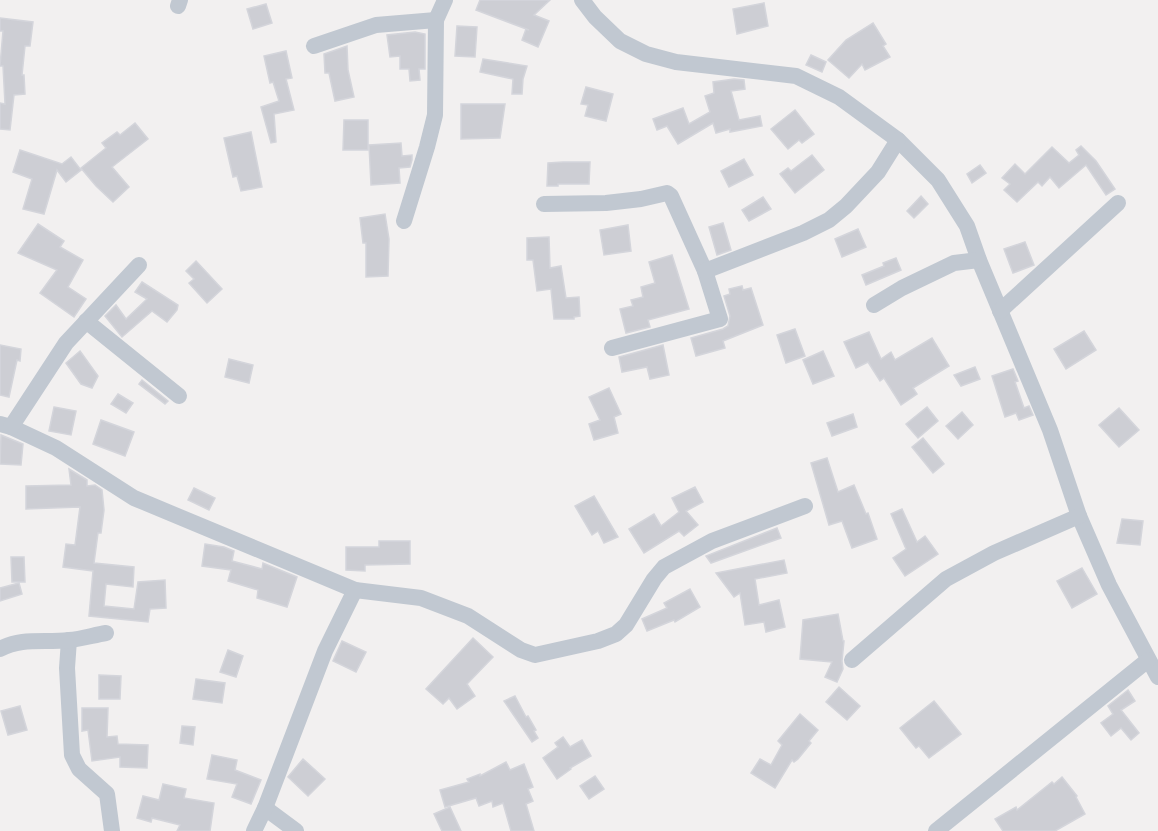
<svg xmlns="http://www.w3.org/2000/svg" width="1158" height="831" font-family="'Fira Sans Condensed',sans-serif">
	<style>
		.building { fill: #cdced4; stroke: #d4d5db; stroke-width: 1.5 }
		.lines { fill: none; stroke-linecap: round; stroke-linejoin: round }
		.minor { stroke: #c1c8d1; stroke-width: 16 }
	</style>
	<rect width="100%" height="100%" fill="#f2f0f0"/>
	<g class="building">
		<path d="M480,0H550L534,15L549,21L538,47L522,40L526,29L529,30L476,10Z"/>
		<path d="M764,3L768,26L737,34L733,9Z"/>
		<path d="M266,4L272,23L253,29L247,9Z"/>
		<path d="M0,18L33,22L30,46H25L22,75H24L25,94L14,95L10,130L0,129V103L5,104L3,66H0L3,31H0Z"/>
		<path d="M873,23L886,44L883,46L890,57L865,70L862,64L849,78L828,60L846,40Z"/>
		<path d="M457,26L477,27L475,57L455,56Z"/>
		<path d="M415,32L425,34V69H419L420,80L410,81L409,69H400V56L390,57L387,35Z"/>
		<path d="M347,46L348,70L354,97L335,101L329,73H325L324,54Z"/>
		<path d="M286,51L292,78L286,79L294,110L274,114L276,142L271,143L261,107L279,101L273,82L270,83L264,56Z"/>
		<path d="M811,55L826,62L822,72L806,65Z"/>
		<path d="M483,59L527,66L523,79L522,94H512L513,79L480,72Z"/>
		<path d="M734,79L744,80L745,89L731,91L739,120L760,116L762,126L730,132V129L716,133L713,123L678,144L667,126L657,130L653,119L683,108L689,124L710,112L705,96L714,93L713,82Z"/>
		<path d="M586,87L613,94L606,121L585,116L588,105L581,104Z"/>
		<path d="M461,104H505L500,138L461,139Z"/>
		<path d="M795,110L814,134L802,143L799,140L788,149L771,129Z"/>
		<path d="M344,120H368V150H343Z"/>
		<path d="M135,123L148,139L112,167L129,187L113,202L96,186L81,168L106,148L102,143L117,132L120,135Z"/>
		<path d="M251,132L262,187L241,191L237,176L233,177L224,138Z"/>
		<path d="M401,143L402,156L412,155V160L410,167L399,168L400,183L371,185L369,145Z"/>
		<path d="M1081,146L1096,161L1115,189L1106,195L1086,165L1059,188L1050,177L1042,186L1038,182L1017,202L1004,190L1010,184L1002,178L1015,164L1025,174L1052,147L1069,163L1079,155L1076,150Z"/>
		<path d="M20,150L62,164L71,157L81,170L66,182L57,170L44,214L23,209L32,179L13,172Z"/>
		<path d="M812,155L824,170L795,193L780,174L788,168L791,171Z"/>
		<path d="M744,159L753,175L729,187L721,171Z"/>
		<path d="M563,162H590L589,184H558V186H547L548,163Z"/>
		<path d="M980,165L986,173L972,183L967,174Z"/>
		<path d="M921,196L928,204L914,218L907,211Z"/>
		<path d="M763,197L771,209L749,221L742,210Z"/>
		<path d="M385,214L389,239L388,276L366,277V243H363L360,218Z"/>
		<path d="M723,223L731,250L717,255L709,227Z"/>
		<path d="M38,224L64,241L60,247L83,260L68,287L86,299L74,317L40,293L57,270L18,253Z"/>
		<path d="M628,225L631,251L604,255L600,230Z"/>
		<path d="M858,229L866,247L842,257L835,239Z"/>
		<path d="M549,237L550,268L561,266L566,298L579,297L580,316L574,317V319H554L551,289L537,291L533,260H527V238Z"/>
		<path d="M1025,242L1034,265L1013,273L1004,249Z"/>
		<path d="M672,255L689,309L648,320L650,327L626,333L620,309L633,306L631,300L643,297L641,287L655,283L649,262Z"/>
		<path d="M896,258L901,270L866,285L862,275L884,266L883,263Z"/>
		<path d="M196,261L222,289L207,303L189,283L194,279L186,271Z"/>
		<path d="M142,282L178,305L177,310L167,322L152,311L122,337L105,316L116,305L126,319L147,299L135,292Z"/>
		<path d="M742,286L743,290L751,288L763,325L723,341L725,348L696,356L691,338L723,329L728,326L730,316L724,296L730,294L729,289Z"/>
		<path d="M795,329L805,356L786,363L777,335Z"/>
		<path d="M1084,331L1096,350L1066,369L1054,349Z"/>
		<path d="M869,332L881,359L891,352L895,360L932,338L949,366L913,388L917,394L901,405L884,378L880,381L868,362L856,368L844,342Z"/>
		<path d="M0,345L21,349L20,361L17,360L9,397L0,395Z"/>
		<path d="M663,345L669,375L650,379L647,367L622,372L619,357Z"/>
		<path d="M80,351L98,376L92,388L81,384L66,363Z"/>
		<path d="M823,351L834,376L813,384L803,360Z"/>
		<path d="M229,359L253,365L249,383L225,377Z"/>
		<path d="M975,367L980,379L961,386L954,375Z"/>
		<path d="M1013,369L1018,381L1015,382L1024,408L1029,406L1033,415L1019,420L1016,413L1005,417L992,376Z"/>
		<path d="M142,380L168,401L165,404L139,384Z"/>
		<path d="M609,388L621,414L614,417L618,433L594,440L589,424L600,420L589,397Z"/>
		<path d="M118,394L133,403L126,413L111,404Z"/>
		<path d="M54,407L76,411L71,435L49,431Z"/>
		<path d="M927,407L938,421L918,438L906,424Z"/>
		<path d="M1119,408L1139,430L1119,447L1099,425Z"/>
		<path d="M962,412L973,425L958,439L946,426Z"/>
		<path d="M853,414L857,427L832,436L827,423Z"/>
		<path d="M101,420L134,432L125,456L93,444Z"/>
		<path d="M1,435L23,444L21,465L0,464Z"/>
		<path d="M923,438L944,464L933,473L912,447Z"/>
		<path d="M827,458L838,492L854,485L866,514L868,513L877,539L852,548L842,521L829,525L811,463Z"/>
		<path d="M69,469L87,480V486L95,485L102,490L104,510L101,533H98L94,563L134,567L133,587L106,584L104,606L134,609L138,582L165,580L166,608L150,609L148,622L89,616L93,571L63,567L66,544L75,545L80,507L26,509V486L71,485Z"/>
		<path d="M695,487L703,502L686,511L698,525L684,536L679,531L644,553L629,529L654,514L661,526L679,512L672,498Z"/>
		<path d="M194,488L215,498L209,510L188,500Z"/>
		<path d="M594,496L618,537L604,543L598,531L592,535L575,506Z"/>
		<path d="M902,509L917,542L925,536L938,554L905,576L893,558L906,549L891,514Z"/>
		<path d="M1122,519L1143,521L1140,545L1117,543Z"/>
		<path d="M777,528L781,538L711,563L706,556Z"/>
		<path d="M379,541H410V564L365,565V571L346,570V547H379Z"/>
		<path d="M205,544L224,547L234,551L232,561L262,569L263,563L297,577L287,607L257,598L258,590L228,581L231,570L202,566Z"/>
		<path d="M11,557H24L25,582H12Z"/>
		<path d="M784,560L787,573L755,579L759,605L779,600L785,627L766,632L764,622L745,625L740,593L734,597L716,573Z"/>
		<path d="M1082,568L1097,594L1072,608L1057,581Z"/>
		<path d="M19,583L22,594L0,601V588Z"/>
		<path d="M690,589L700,607L675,622L674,620L647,631L642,619L667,608L664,603Z"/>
		<path d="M838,614L843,641H844L842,661L843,669L837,682L825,677L832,662L800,659L803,620Z"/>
		<path d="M473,638L493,657L467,684L475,696L457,709L449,698L443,704L426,689Z"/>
		<path d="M342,641L366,652L356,672L333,661Z"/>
		<path d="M228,650L243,656L236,677L220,672Z"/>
		<path d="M99,675L121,676L120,699H99Z"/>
		<path d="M196,679L225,683L222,703L193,699Z"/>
		<path d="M839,687L860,706L847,720L826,702Z"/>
		<path d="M1128,690L1135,701L1121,710L1139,733L1131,740L1121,728L1111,736L1101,723L1113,714L1108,706Z"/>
		<path d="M515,696L526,717L528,716L536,730L534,731L538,738L532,742L504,701Z"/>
		<path d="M934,701L961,734L929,758L919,746L916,748L900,728Z"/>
		<path d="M20,706L27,730L8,735L1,711Z"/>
		<path d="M82,708H108L107,737L117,736L118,744L148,745L147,768L120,767V757L92,761L88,730L82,731Z"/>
		<path d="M800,714L818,730L809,741L811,743L798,759L794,762L792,760L775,788L751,773L760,759L771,765L782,745L778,741Z"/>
		<path d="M182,726L195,727L193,745L180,743Z"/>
		<path d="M563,737L570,747L582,740L591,756L570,768L571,769L557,779L543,758L558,747L555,743Z"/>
		<path d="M212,755L237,760L235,770L261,780L251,804L232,797L237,784L207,779Z"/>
		<path d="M303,759L325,779L308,796L288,777Z"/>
		<path d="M506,762L510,770L524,764L533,787L528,789L533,801L526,804L534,831H511L503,803L493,807L492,801L479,806L476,798L445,807L440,790L469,782L467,779L480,774V776Z"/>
		<path d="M595,776L604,789L589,799L580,786Z"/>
		<path d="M1062,777L1077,796L1076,797L1085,814L1055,831H1003L995,819L1016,807L1017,810L1052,782L1054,784Z"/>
		<path d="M163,784L186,789L184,798L214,803L210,831H177L180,825L152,818L151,822L137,818L143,796L159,800Z"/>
		<path d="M450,807L461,831H442L434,814Z"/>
	</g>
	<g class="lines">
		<g class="minor">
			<path d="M582,0L595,17L620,41L646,54L676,62L796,76L839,97L898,140L938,180L967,226L979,260L1050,430L1079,516L1109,585L1158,677"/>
			<path d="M178,6L180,0"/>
			<path d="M314,46L376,25L436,20"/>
			<path d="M544,204L606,203L641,199L667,193L671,196L705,271L720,319L612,348"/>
			<path d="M404,221L427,147L435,115L436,20L445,0"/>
			<path d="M705,271L803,233L829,220L846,206L878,172L898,140"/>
			<path d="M874,305L902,288L954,263L979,260"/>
			<path d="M1000,311L1118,203"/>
			<path d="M86,321L179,396"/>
			<path d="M0,424L11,427L56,448L134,498L355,590L421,598L468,616L521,650L535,655L598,641L616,634L626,625L654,579L664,567L712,541L805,506"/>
			<path d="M11,427L66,343L139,265"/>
			<path d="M69,640L67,668L72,755L79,769L107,794L112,831"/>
			<path d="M0,649C22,637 45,643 69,640C81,639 94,635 106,633"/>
			<path d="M852,660L946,579L994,553L1079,516"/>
			<path d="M265,808L296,831"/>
			<path d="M254,831L265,808L325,651L355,590"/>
			<path d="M936,831L1148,660"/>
		</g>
	</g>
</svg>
